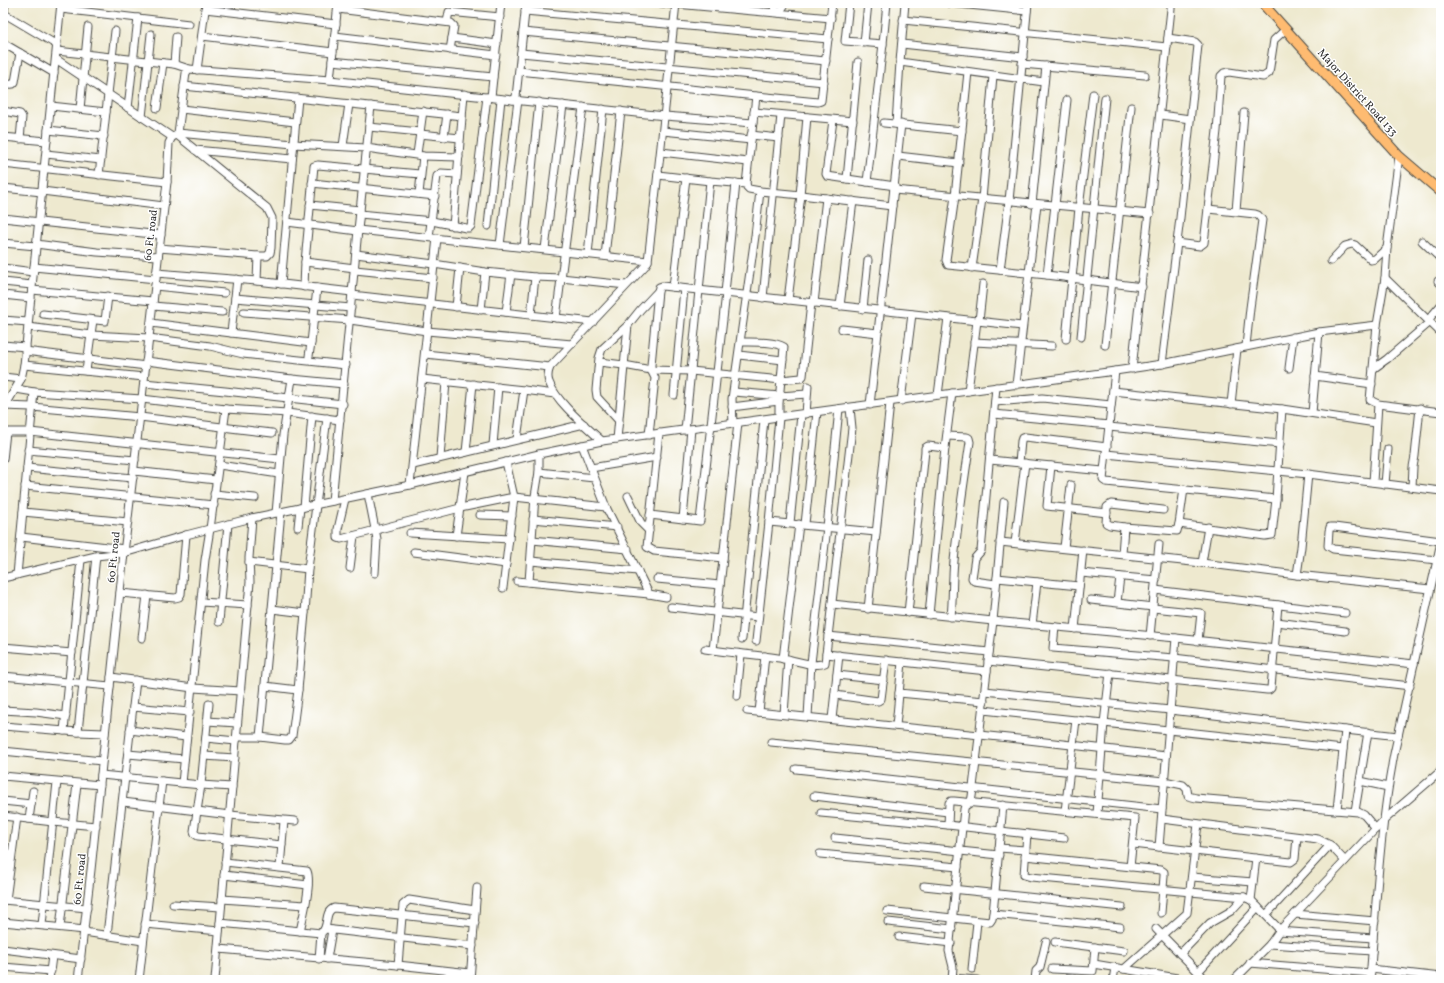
<svg xmlns="http://www.w3.org/2000/svg" width="1444" height="983" font-family="Vollkorn,serif">
	<style>
		.lines { fill: none; stroke-linecap: round; stroke-linejoin: round }
		.minor-casing { stroke: #484844; stroke-width: 9 }
		.major-casing { stroke: #484844; stroke-width: 11 }
		.minor { stroke: #fff; stroke-width: 7 }
		.major { stroke: #febb71; stroke-width: 9 }
		.labels { text-anchor: middle; stroke-width: 3; stroke-linejoin: round; paint-order: stroke }
		.street-label { font-size: 11px; fill: #2b2b2b; stroke: #fff }
	</style>
	<rect width="100%" height="100%" fill="#fff"/>
	<filter id="ink" filterUnits="userSpaceOnUse"><feTurbulence type="fractalNoise" baseFrequency=".025" numOctaves="2"/><feDisplacementMap in="SourceGraphic" scale="8" xChannelSelector="R" yChannelSelector="G"/><feConvolveMatrix kernelMatrix="1 2 1 2 8 2 1 2 1" color-interpolation-filters="sRGB"/></filter>
	<filter id="wash" filterUnits="userSpaceOnUse"><feTurbulence type="fractalNoise" baseFrequency=".012" numOctaves="4" result="noise"/><feDisplacementMap in="SourceGraphic" scale="16" xChannelSelector="R" yChannelSelector="G"/><feGaussianBlur stdDeviation="0.9" result="paint"/><feColorMatrix in="noise" values="0 0 0 0 0 0 0 0 0 0 0 0 0 0 0 0 0 1.4 0 .05"/><feComposite in="paint" operator="in"/></filter>
	<g filter="url(#wash)">
		<rect width="100%" height="100%" fill="#eee9cf"/>
	</g>
	<g filter="url(#ink)">
		<g class="lines">
			<defs>
				<g id="minor">
					<path d="M661,3L676,5"/>
					<path d="M849,3L845,41L883,44L887,3"/>
					<path d="M905,3L900,62L1044,82"/>
					<path d="M949,3L1027,11"/>
					<path d="M676,4L831,18"/>
					<path d="M61,9L189,24"/>
					<path d="M205,9L336,24"/>
					<path d="M338,9L451,23L454,26L450,50"/>
					<path d="M525,11L828,39"/>
					<path d="M774,12L776,3"/>
					<path d="M3,13L57,45"/>
					<path d="M779,13L786,3"/>
					<path d="M4,14L5,3"/>
					<path d="M903,20L1167,47"/>
					<path d="M447,22L449,12L500,17"/>
					<path d="M523,32L826,61"/>
					<path d="M202,36L333,52"/>
					<path d="M335,36L496,55"/>
					<path d="M452,38L497,44"/>
					<path d="M3,43L54,73"/>
					<path d="M864,43L868,3"/>
					<path d="M902,44L1023,57"/>
					<path d="M57,51L174,64L189,69"/>
					<path d="M521,53L824,82"/>
					<path d="M56,59L172,137"/>
					<path d="M332,61L493,77"/>
					<path d="M174,64L176,37"/>
					<path d="M1022,64L1145,75"/>
					<path d="M197,70L206,3"/>
					<path d="M519,71L756,96"/>
					<path d="M968,72L955,196L946,260L948,265L1047,275L1142,287"/>
					<path d="M330,80L338,3"/>
					<path d="M3,85L13,84L15,82L20,53"/>
					<path d="M184,86L462,116"/>
					<path d="M491,97L501,3"/>
					<path d="M513,100L665,116L753,123"/>
					<path d="M51,106L106,112"/>
					<path d="M128,108L138,18"/>
					<path d="M157,108L163,63"/>
					<path d="M80,109L88,27"/>
					<path d="M181,109L295,122"/>
					<path d="M3,111L20,114L22,117L20,139"/>
					<path d="M754,112L853,121"/>
					<path d="M1161,115L1190,119"/>
					<path d="M142,117L151,34"/>
					<path d="M833,120L826,174L827,176L895,186"/>
					<path d="M884,123L962,131"/>
					<path d="M896,124L900,62"/>
					<path d="M369,127L420,132"/>
					<path d="M48,130L104,136"/>
					<path d="M663,131L751,140"/>
					<path d="M178,133L293,144L366,148L423,156L459,157"/>
					<path d="M420,134L460,138"/>
					<path d="M751,135L779,138"/>
					<path d="M3,137L47,141"/>
					<path d="M172,137L177,135L178,133L186,73L189,69L330,80L513,100L516,97L526,3"/>
					<path d="M444,137L447,114"/>
					<path d="M343,146L349,104"/>
					<path d="M195,150L292,159"/>
					<path d="M661,152L748,162"/>
					<path d="M46,154L101,160"/>
					<path d="M417,154L423,111"/>
					<path d="M898,156L959,163"/>
					<path d="M1399,156L1387,248L1385,278L1377,325L1370,400L1378,404L1441,412"/>
					<path d="M3,164L167,182"/>
					<path d="M99,175L115,31"/>
					<path d="M658,175L710,181L746,184L747,187L749,189L760,191L801,195L892,206"/>
					<path d="M847,179L858,62"/>
					<path d="M867,182L883,44"/>
					<path d="M312,183L435,196"/>
					<path d="M746,184L756,96L818,102L821,101L832,3"/>
					<path d="M3,188L42,192"/>
					<path d="M894,190L1150,214"/>
					<path d="M42,191L164,206"/>
					<path d="M419,194L423,156"/>
					<path d="M800,195L807,117"/>
					<path d="M1032,204L1046,66"/>
					<path d="M310,205L360,210"/>
					<path d="M1208,209L1255,214L1258,215L1262,220L1250,308L1246,346"/>
					<path d="M1236,211L1244,113"/>
					<path d="M360,214L432,221L466,228H469L471,226L487,97"/>
					<path d="M3,218L161,235"/>
					<path d="M287,222L358,231"/>
					<path d="M453,226L464,94"/>
					<path d="M488,226L501,99"/>
					<path d="M358,230L371,106"/>
					<path d="M429,237L437,176L441,173L457,174"/>
					<path d="M1422,241L1441,259"/>
					<path d="M3,243L36,246"/>
					<path d="M1177,243L1200,246L1204,243L1217,131L1221,76L1224,73L1229,72L1263,77L1269,73L1274,40L1286,29"/>
					<path d="M36,244L97,252L158,256"/>
					<path d="M500,245L518,100"/>
					<path d="M524,247L539,102"/>
					<path d="M159,248L258,256H267L270,253L271,248L272,218L267,208L177,135"/>
					<path d="M545,249L563,105"/>
					<path d="M356,254L434,264L485,272L535,277L561,278L626,285"/>
					<path d="M588,254L603,109"/>
					<path d="M605,256L621,111"/>
					<path d="M1331,261L1345,246L1352,244L1355,245L1371,260L1375,259L1387,248"/>
					<path d="M305,262L355,268"/>
					<path d="M34,267L156,279"/>
					<path d="M3,268L33,272"/>
					<path d="M972,268L982,199L993,76"/>
					<path d="M355,270L433,278"/>
					<path d="M1000,270L1009,201L1028,3"/>
					<path d="M156,273L257,281L352,292"/>
					<path d="M1047,275L1067,100"/>
					<path d="M1385,278L1441,333"/>
					<path d="M257,281L258,256"/>
					<path d="M1438,281L1441,284"/>
					<path d="M3,282L32,285"/>
					<path d="M281,284L298,98"/>
					<path d="M155,286L224,293"/>
					<path d="M304,287L305,262L314,166L318,165L420,174"/>
					<path d="M673,287L686,178"/>
					<path d="M32,290L153,301"/>
					<path d="M725,293L736,183"/>
					<path d="M3,295L31,298"/>
					<path d="M352,295L593,322"/>
					<path d="M235,298L351,308"/>
					<path d="M763,298L781,115"/>
					<path d="M788,300L801,195"/>
					<path d="M814,303L826,198"/>
					<path d="M153,306L222,312"/>
					<path d="M840,306L853,201"/>
					<path d="M456,307L460,268"/>
					<path d="M863,309L868,260"/>
					<path d="M481,310L485,272"/>
					<path d="M244,312L350,320L427,331L572,344"/>
					<path d="M506,312L511,274"/>
					<path d="M43,314L105,321L108,296"/>
					<path d="M531,315L535,277"/>
					<path d="M556,318L583,107"/>
					<path d="M1429,319L1441,305"/>
					<path d="M3,320L28,322"/>
					<path d="M979,321L983,284"/>
					<path d="M151,323L311,343L317,288"/>
					<path d="M28,327L91,335L149,338L210,346L243,354L346,365"/>
					<path d="M842,329L878,333"/>
					<path d="M231,333L237,279"/>
					<path d="M1081,337L1105,98"/>
					<path d="M1066,339L1079,208L1093,94"/>
					<path d="M741,342C752,342 775,341 784,347L779,401"/>
					<path d="M974,342L1052,346"/>
					<path d="M3,345L26,347"/>
					<path d="M1105,345L1131,107"/>
					<path d="M25,351L146,366"/>
					<path d="M425,354L550,367"/>
					<path d="M739,355L783,360"/>
					<path d="M309,356L311,343"/>
					<path d="M146,361L292,379L344,384"/>
					<path d="M599,362L624,365L651,370L691,371L781,380L801,378L803,376L811,303"/>
					<path d="M1162,364L1180,218L1198,45L1195,42L1168,38"/>
					<path d="M24,365L144,377"/>
					<path d="M1289,368L1293,337"/>
					<path d="M1132,369L1171,9V3"/>
					<path d="M1373,369L1387,359L1430,322"/>
					<path d="M86,371L93,320"/>
					<path d="M1115,371L1103,480L1106,482L1276,499"/>
					<path d="M1315,376L1372,384"/>
					<path d="M3,377L21,379"/>
					<path d="M422,379L524,390L555,394"/>
					<path d="M144,383L225,391L343,404"/>
					<path d="M1016,385L1037,204"/>
					<path d="M996,387L981,551L975,558L972,578L974,581L996,584"/>
					<path d="M16,389L34,392"/>
					<path d="M968,391L977,321"/>
					<path d="M1113,391L1282,409L1376,423"/>
					<path d="M734,392L780,396L807,394"/>
					<path d="M674,395L684,289"/>
					<path d="M938,395L948,318"/>
					<path d="M901,401L912,314"/>
					<path d="M995,402L1042,398L1111,405"/>
					<path d="M1231,404L1237,349"/>
					<path d="M870,405L901,124"/>
					<path d="M3,406L32,407L140,417L272,433"/>
					<path d="M732,407L779,401V418L769,522L756,641"/>
					<path d="M3,410L21,379L24,365L61,3"/>
					<path d="M1312,413L1319,332"/>
					<path d="M806,414L808,386"/>
					<path d="M994,414L1109,425"/>
					<path d="M619,421L597,397L596,390L599,358L602,349L628,325"/>
					<path d="M733,424L732,399L755,236L760,191"/>
					<path d="M1109,427L1280,444"/>
					<path d="M685,430L710,181"/>
					<path d="M3,432H30L280,459"/>
					<path d="M659,433L647,547L654,551L723,558"/>
					<path d="M649,435L655,378L651,370V365L658,291L659,287L662,286L1022,326"/>
					<path d="M947,436L967,437L969,438L970,442C964,482 958,521 954,561C952,580 953,598 951,617"/>
					<path d="M517,439L524,390"/>
					<path d="M617,439L628,325L640,310L658,291"/>
					<path d="M602,441C587,427 556,402 549,382C547,377 548,372 550,367L645,266L648,261L661,146L676,3"/>
					<path d="M493,445L498,387"/>
					<path d="M582,445L606,507L649,594"/>
					<path d="M28,450L135,460"/>
					<path d="M466,452L473,384"/>
					<path d="M1106,454L1308,474L1441,491"/>
					<path d="M440,458L446,382"/>
					<path d="M3,460L6,432"/>
					<path d="M990,460L1103,471"/>
					<path d="M1019,463L1021,441L1022,438L1025,437L1107,447"/>
					<path d="M219,465L279,474"/>
					<path d="M413,465L584,424"/>
					<path d="M1051,466L1047,506L1107,513"/>
					<path d="M27,468L133,478"/>
					<path d="M591,468L657,457"/>
					<path d="M134,471L216,480"/>
					<path d="M539,472L594,478"/>
					<path d="M1373,482L1378,404"/>
					<path d="M1385,484L1388,449"/>
					<path d="M410,485L437,238"/>
					<path d="M25,486L214,505"/>
					<path d="M1412,487L1413,467L1415,456L1420,408"/>
					<path d="M214,494L255,498"/>
					<path d="M368,494L377,539L375,573"/>
					<path d="M628,496L641,523L649,531"/>
					<path d="M345,499L338,529V538L341,539L460,508L514,497L606,507"/>
					<path d="M332,501L358,230L648,261"/>
					<path d="M304,507L312,416"/>
					<path d="M1163,510L1111,504L1107,507L1106,523L1110,525L1124,527L1177,531L1179,524L1184,489"/>
					<path d="M23,512L128,522"/>
					<path d="M276,513L283,435L292,379"/>
					<path d="M480,515L512,516"/>
					<path d="M650,515L700,521L726,293"/>
					<path d="M533,519L617,527"/>
					<path d="M683,519L691,429"/>
					<path d="M769,522L876,532"/>
					<path d="M790,523L801,415"/>
					<path d="M805,524L817,412"/>
					<path d="M1179,524L1265,536L1272,535L1276,499L1282,409"/>
					<path d="M298,527L300,508"/>
					<path d="M410,533L509,539"/>
					<path d="M456,536L465,472"/>
					<path d="M21,537L125,549"/>
					<path d="M532,540L628,549"/>
					<path d="M1000,542L1202,563L1297,575L1430,589"/>
					<path d="M1015,543L1025,463"/>
					<path d="M1064,548L1071,485"/>
					<path d="M414,552L506,564"/>
					<path d="M1122,554L1124,527"/>
					<path d="M1437,560L1333,549L1328,546L1329,531L1330,527H1334L1441,541"/>
					<path d="M531,561L638,571"/>
					<path d="M249,562L308,569"/>
					<path d="M1202,563L1208,527"/>
					<path d="M350,568L354,536"/>
					<path d="M1081,573L1156,580"/>
					<path d="M17,575L34,392L142,399L226,409L287,413L340,420"/>
					<path d="M1297,575L1301,547L1308,474"/>
					<path d="M3,578L96,556L124,553L186,535L252,518L410,485L539,454L602,441L1115,371L1162,364L1319,332L1377,325"/>
					<path d="M997,578L1079,586"/>
					<path d="M657,579L720,585"/>
					<path d="M517,581L649,594L666,597"/>
					<path d="M529,582L535,496L539,472V454"/>
					<path d="M503,588L514,497L506,462"/>
					<path d="M1155,590L1345,613"/>
					<path d="M120,593L175,598L179,597L181,594L186,535"/>
					<path d="M1091,600L1153,607"/>
					<path d="M201,602L248,605"/>
					<path d="M1117,602L1120,577"/>
					<path d="M832,604L993,621L1176,638L1414,664"/>
					<path d="M671,607L758,617"/>
					<path d="M1153,608L1201,613L1198,641"/>
					<path d="M272,609L305,613"/>
					<path d="M868,609L890,403"/>
					<path d="M908,613L925,451V448L928,446L945,448"/>
					<path d="M929,615L945,448L952,393"/>
					<path d="M219,622L228,524"/>
					<path d="M1277,622L1345,631"/>
					<path d="M1032,625L1037,582"/>
					<path d="M1055,627L1053,648L1174,658L1410,686"/>
					<path d="M1075,629L1083,550"/>
					<path d="M828,636L989,652"/>
					<path d="M1150,636L1159,544"/>
					<path d="M142,638L147,595"/>
					<path d="M742,639L764,420"/>
					<path d="M3,647L72,653"/>
					<path d="M705,649C732,653 759,655 785,659C797,660 814,668 825,663L852,428L850,408"/>
					<path d="M713,650L738,423"/>
					<path d="M826,654L987,671"/>
					<path d="M783,659L799,524"/>
					<path d="M988,661L1267,690H1269L1271,688L1278,605"/>
					<path d="M837,675L884,680"/>
					<path d="M3,676L110,686"/>
					<path d="M111,677L193,688L241,691"/>
					<path d="M265,686L298,690"/>
					<path d="M985,691L1170,710L1398,736"/>
					<path d="M899,693L984,701"/>
					<path d="M835,695L878,701L881,699L886,660"/>
					<path d="M737,696L741,654"/>
					<path d="M209,704L201,785L194,831L195,834L198,836L282,845"/>
					<path d="M133,707L190,712"/>
					<path d="M3,710L36,712L66,716"/>
					<path d="M983,710L1343,749"/>
					<path d="M747,711L1028,740L1166,756"/>
					<path d="M759,712L765,656"/>
					<path d="M784,714L788,659"/>
					<path d="M808,717L811,663L827,527L839,409"/>
					<path d="M832,719L839,655"/>
					<path d="M207,721L237,723"/>
					<path d="M3,726L78,732L105,733"/>
					<path d="M896,726L902,662"/>
					<path d="M130,730L186,737"/>
					<path d="M64,731L81,560"/>
					<path d="M78,732L96,556"/>
					<path d="M237,737H260L285,740H289L292,736L298,690L305,613L308,569L327,418"/>
					<path d="M260,737L281,512"/>
					<path d="M206,738L236,741"/>
					<path d="M771,742L1164,781L1183,785L1187,789L1188,796L1196,798L1358,812L1364,815L1376,829"/>
					<path d="M3,751L102,761"/>
					<path d="M128,754L184,759"/>
					<path d="M204,756L235,758"/>
					<path d="M796,769L1162,809"/>
					<path d="M101,775L201,785L232,787"/>
					<path d="M3,776L100,785"/>
					<path d="M1360,781L1388,787"/>
					<path d="M182,783L205,560L210,529L226,409"/>
					<path d="M814,796L948,812"/>
					<path d="M3,801L31,804"/>
					<path d="M123,802L230,815L295,821"/>
					<path d="M1337,810L1345,730"/>
					<path d="M1065,811L1076,720"/>
					<path d="M1355,811L1368,732"/>
					<path d="M821,813L948,825L949,803L951,801H954L1135,818L1130,867"/>
					<path d="M1097,814L1104,723L1110,673"/>
					<path d="M3,816L53,822L96,826"/>
					<path d="M29,819L33,791"/>
					<path d="M1162,819L1318,839L1330,845L1345,861"/>
					<path d="M948,825L1064,838"/>
					<path d="M1027,834L1024,875L1031,877L1244,897L1251,900L1280,930"/>
					<path d="M835,838L999,855"/>
					<path d="M1133,844L1291,862L1295,859L1297,837"/>
					<path d="M1159,847L1176,638"/>
					<path d="M999,848L1026,850"/>
					<path d="M820,854L958,867"/>
					<path d="M1025,856L1161,870L1164,872V876L1161,913"/>
					<path d="M225,862L307,871C312,883 303,917 300,931"/>
					<path d="M280,867L284,821"/>
					<path d="M224,875L308,885"/>
					<path d="M1192,877L1253,882"/>
					<path d="M924,886L1122,907"/>
					<path d="M222,899L305,905"/>
					<path d="M3,900L87,908"/>
					<path d="M6,900L17,817"/>
					<path d="M1251,900L1256,858"/>
					<path d="M173,904L221,907"/>
					<path d="M887,911L990,922L992,919L993,914L1003,805"/>
					<path d="M993,914L1120,927"/>
					<path d="M1295,914L1375,921"/>
					<path d="M1266,915L1330,845"/>
					<path d="M3,922L85,930"/>
					<path d="M888,922L952,929"/>
					<path d="M220,923L321,933C330,927 323,912 334,908L475,923"/>
					<path d="M145,924L219,931"/>
					<path d="M42,925L57,782"/>
					<path d="M60,927L77,784"/>
					<path d="M325,929L473,946"/>
					<path d="M1156,929L1206,980"/>
					<path d="M1279,931L1373,938"/>
					<path d="M84,932L143,941"/>
					<path d="M107,935L136,680"/>
					<path d="M899,937L951,943"/>
					<path d="M1055,942L1124,951"/>
					<path d="M1270,944L1372,951"/>
					<path d="M3,949L81,959"/>
					<path d="M219,949L398,965L470,973"/>
					<path d="M1180,954L1210,923L1231,911L1244,897"/>
					<path d="M319,959L321,933"/>
					<path d="M327,959L332,930"/>
					<path d="M1250,963L1371,973"/>
					<path d="M1094,964L1177,978L1183,980"/>
					<path d="M398,965L403,905L409,900L475,910"/>
					<path d="M3,967L51,971"/>
					<path d="M972,969L977,922"/>
					<path d="M1052,969L1093,971L1095,947"/>
					<path d="M1124,969L1187,913L1198,824"/>
					<path d="M1371,969L1441,977"/>
					<path d="M1198,972L1258,907"/>
					<path d="M952,978L977,980"/>
					<path d="M49,980L52,956"/>
					<path d="M78,980L91,870L124,553L167,182L169,143L172,137"/>
					<path d="M139,980L162,781"/>
					<path d="M215,980L250,582L249,558L252,518"/>
					<path d="M470,980L477,888"/>
					<path d="M952,980L953,967L949,951L964,809L965,806C973,803 972,795 973,787L993,621L1004,502"/>
					<path d="M1035,980L1036,971L1040,967L1046,942"/>
					<path d="M1113,980L1115,968"/>
					<path d="M1234,980L1270,944L1279,931L1383,821L1441,771"/>
					<path d="M1370,980C1376,904 1380,828 1394,754L1441,542"/>
				</g>
				<path id="major" d="M1262,3L1399,156L1441,192"/>
			</defs>
			<use href="#minor" class="minor-casing"/>
			<use href="#major" class="major-casing"/>
			<use href="#minor" class="minor"/>
			<use href="#major" class="major"/>
		</g>
	</g>
	<g class="labels">
		<g class="street-label">
			<text transform="translate(1358 92) rotate(48)" y="4">Major District Road 133</text>
			<text transform="translate(150 235) rotate(-83)" y="4">60 Ft. road</text>
			<text transform="translate(113 557) rotate(-84)" y="4">60 Ft. road</text>
			<text transform="translate(79 879) rotate(-84)" y="4">60 Ft. road</text>
		</g>
	</g>
	<rect width="1444" height="983" fill="none" stroke="#fff" stroke-width="16"/>
</svg>
